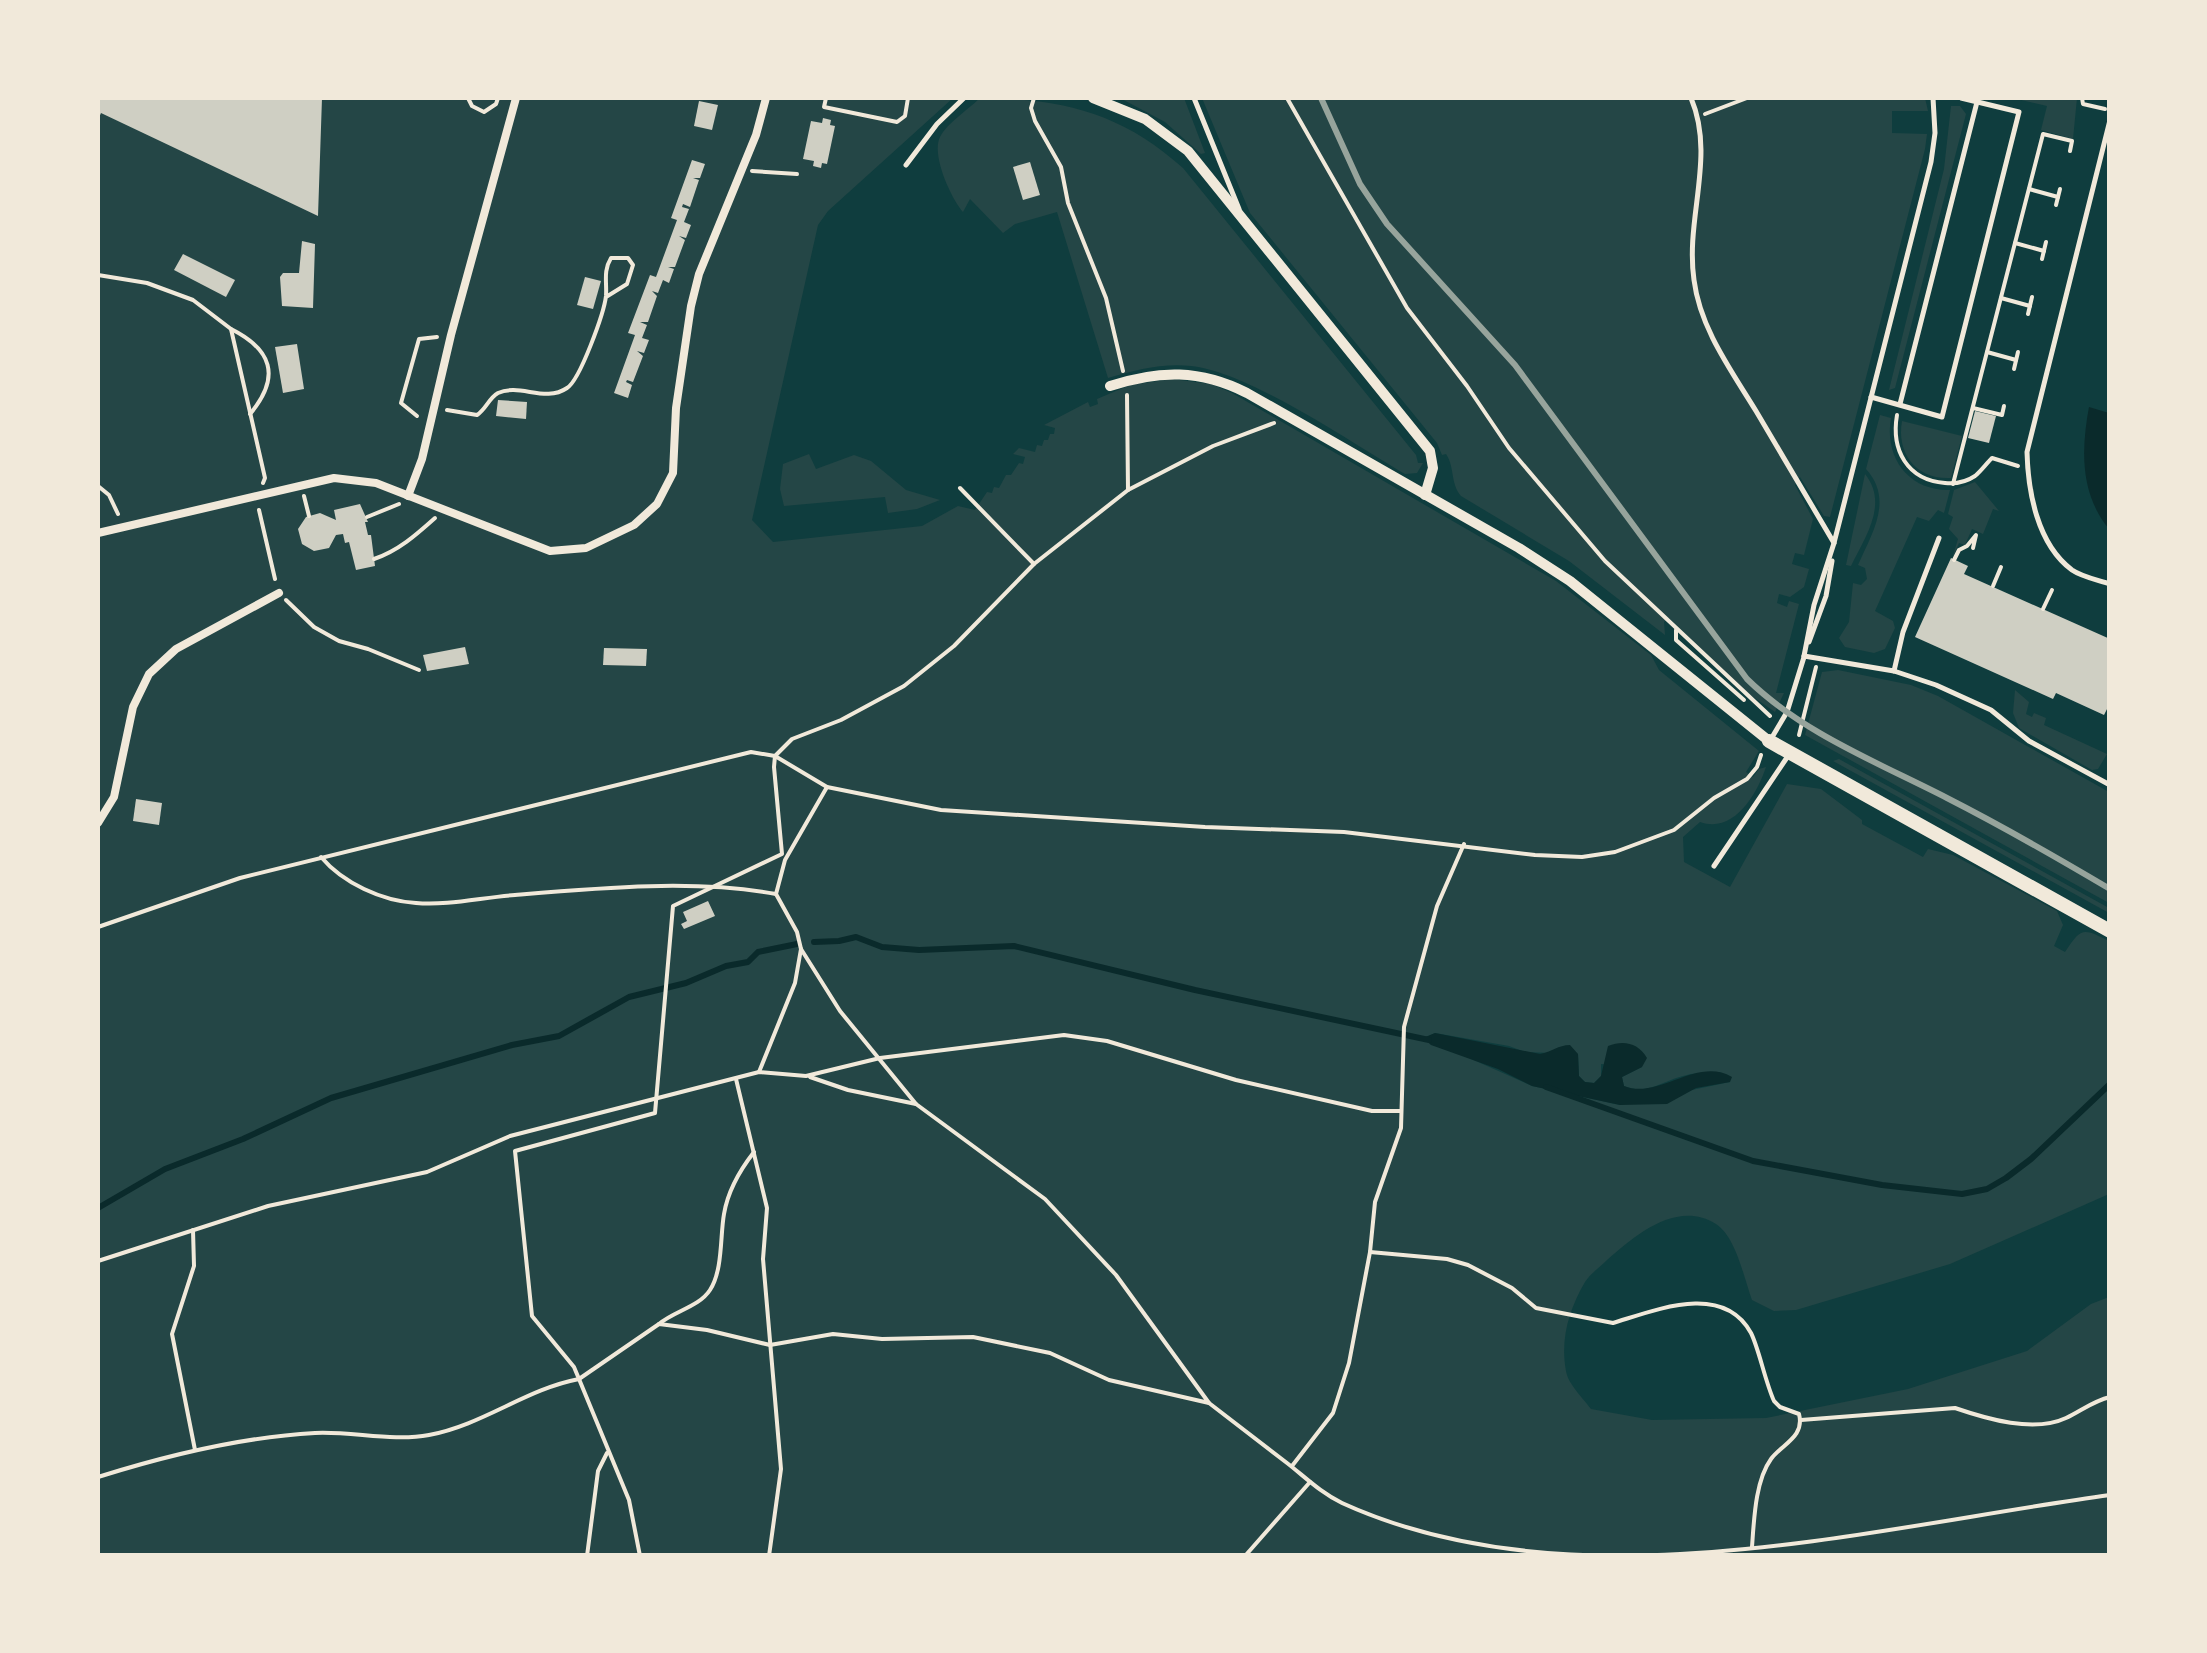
<svg xmlns="http://www.w3.org/2000/svg" width="2207" height="1653" font-family="Montserrat,sans-serif">
	<style>
		.green { fill: #244646; fill-rule: evenodd }
		.water { fill: #0a2a2b }
		.lines { fill: none; stroke-linecap: round; stroke-linejoin: round }
		.stream { stroke: #0a2a2b; stroke-width: 6 }
		.building { fill: #cfcfc3 }
		.path { stroke: #f1e9da; stroke-width: 4 }
		.service { stroke: #f1e9da; stroke-width: 5 }
		.pedestrian { stroke: #f1e9da; stroke-width: 8 }
		.minor { stroke: #f1e9da; stroke-width: 10 }
		.tertiary { stroke: #f1e9da; stroke-width: 14 }
		.rail { stroke: #97a49c; stroke-width: 6 }
	</style>
	<rect width="100%" height="100%" fill="#0f3d3e"/>
	<g class="green">
		<path d="M98,98H953L828,211L818,225L752,520L773,542L922,526L958,506L975,510L987,492L992,493L994,487L999,488L1006,475H1011L1019,463L1023,464L1025,457L1013,454L1019,448L1035,452L1037,445L1042,446L1044,440H1048L1050,434H1054L1055,428L1044,425L1088,402L1090,407L1098,404L1097,399L1130,385L1172,379L1211,384L1232,393L1556,581L1651,655L1659,670L1759,751L1746,772L1753,777L1759,769L1766,767C1757,794 1734,834 1700,822L1683,837L1684,862L1730,887L1787,784L1821,789L1862,820V824L1923,857L1928,849L1953,855L2057,911L2063,925L2054,946L2065,952C2081,928 2082,927 2109,941V1194L1950,1264L1796,1310L1774,1311L1752,1300C1744,1278 1736,1237 1716,1224C1677,1199 1634,1236 1607,1260C1600,1267 1590,1274 1585,1282C1569,1309 1560,1340 1566,1371C1568,1384 1583,1398 1591,1409L1652,1420L1766,1418L1908,1389L2027,1351L2091,1304L2109,1297V1555H98ZM1435,1033L1509,1046L1525,1052L1578,1054L1579,1076L1585,1082L1594,1083L1601,1076V1064L1642,1067L1622,1077L1624,1086C1648,1096 1663,1080 1687,1075C1697,1072 1709,1073 1720,1072L1730,1082L1620,1105L1532,1086L1424,1038Z"/>
		<path d="M980,98C1062,98 1122,113 1183,168L1416,455L1418,463H1423L1417,473L1405,474C1352,443 1249,372 1191,366C1162,363 1136,370 1108,378L1057,212L1015,224L1003,233L970,199L963,212C951,198 931,155 940,137C947,123 969,109 980,98Z"/>
		<path d="M1120,98H1184L1205,153L1201,154L1165,122Z"/>
		<path d="M1202,98H1925L1928,111H1892V133L1927,134L1925,149L1830,517L1824,516L1800,477L1795,485L1813,519L1804,555L1795,553L1792,564L1809,569L1804,587L1790,597L1779,594L1777,603L1787,607L1789,601L1799,604L1776,693H1784L1775,712L1749,694L1669,618L1664,622L1665,635L1569,561L1461,496C1450,483 1455,467 1446,454L1442,455L1437,443L1250,213Z"/>
		<path d="M2013,98H2077L2073,139L2041,130L2047,106Z"/>
		<path d="M1951,106H1960L1966,114L1895,388L1889,390L1944,169Z"/>
		<path d="M1880,415L1891,418C1884,457 1908,491 1950,490L1944,513L1938,510L1929,521L1917,517L1875,611L1893,621L1895,628L1885,649L1874,653L1845,647L1839,638L1849,622L1853,583L1861,585L1867,579L1865,568L1858,565C1872,533 1894,500 1866,469Z"/>
		<path d="M1902,421L1962,436L1951,478C1917,480 1896,454 1902,421Z"/>
		<path d="M809,454L816,469L854,455L871,461L906,490L940,500L917,509L888,513L885,497L784,506L780,489L783,464Z"/>
		<path d="M1865,474C1889,504 1865,537 1851,566L1846,565Z"/>
		<path d="M1975,482L1999,511L1993,509L1983,534L1972,529L1965,545L1959,543L1952,559L1958,539L1949,529L1953,517L1948,514L1954,490Z"/>
		<path d="M1838,670L1911,685L1938,696L2109,792V903L1805,735L1822,672Z"/>
		<path d="M2015,690L2029,702L2026,714L2032,717L2034,713L2046,718L2044,725L2107,754L2098,769L2092,770L2019,728L2013,713Z"/>
		<path d="M1839,759L2109,908V913L1833,761Z"/>
	</g>
	<g class="water">
		<path d="M2089,407L2109,413V529C2080,494 2081,450 2089,407Z"/>
		<path d="M1435,1033L1540,1054C1552,1052 1558,1045 1570,1045L1578,1054L1579,1076L1585,1082L1594,1083L1601,1076L1608,1046C1624,1040 1638,1043 1647,1058L1642,1067L1622,1077L1624,1086C1659,1100 1697,1056 1732,1077L1730,1082L1696,1088L1667,1104L1620,1105L1532,1086L1498,1069L1431,1045L1423,1038Z"/>
	</g>
	<g class="lines">
		<g class="stream">
			<path d="M814,942L839,941L856,937L882,947L919,950L1014,946L1195,990L1429,1040"/>
			<path d="M1546,1087L1753,1161L1882,1185L1962,1194L1987,1189L2006,1178L2031,1159L2110,1084"/>
			<path d="M98,1208L165,1169L243,1139L331,1098L512,1045L559,1036L629,997L686,983L726,966L748,962L758,952L797,944"/>
		</g>
	</g>
	<g class="building">
		<path d="M98,98H322L318,216L101,113L98,120Z"/>
		<path d="M699,101L718,105L712,130L694,126Z"/>
		<path d="M823,118L831,120L830,125L835,126L827,164L822,163L821,168L813,166L814,161L803,159L811,121L822,123Z"/>
		<path d="M692,160L705,164L700,178H693L699,180L690,207L683,204L682,207L689,209L684,222L691,225L686,238L679,236L685,240L675,267H668L674,269L669,283L663,280L658,293L652,291L657,296L648,322H640L647,325L642,338L649,340L644,353L637,351L643,356L633,382L627,380L626,382L632,385L628,398L614,393L635,335L628,333L650,275L656,277L677,220L671,218Z"/>
		<path d="M1030,162L1040,195L1023,200L1013,167Z"/>
		<path d="M302,241L315,244L313,308L282,306L280,277L283,273H299Z"/>
		<path d="M183,254L235,280L226,297L174,270Z"/>
		<path d="M585,277L601,281L593,309L577,305Z"/>
		<path d="M297,344L304,389L283,393L275,347Z"/>
		<path d="M498,400L527,402L526,419L496,416Z"/>
		<path d="M1975,411L1996,416L1989,443L1968,438Z"/>
		<path d="M360,504L368,522H365L368,535H371L375,566L356,570L349,542L345,543L343,534L336,535L329,548L314,551L302,544L298,529L306,517L320,513L336,520L334,510Z"/>
		<path d="M1951,558L1968,566L1964,574L2110,639V703L2104,715L2056,693L2053,699L1915,637Z"/>
		<path d="M465,647L469,664L427,671L423,655Z"/>
		<path d="M604,648L647,649L646,666L603,665Z"/>
		<path d="M136,799L162,803L159,825L133,821Z"/>
		<path d="M708,901L715,916L684,929L681,924L687,921L683,912Z"/>
	</g>
	<g class="lines">
		<g class="path">
			<path d="M468,98L472,106L484,112L496,104L498,98"/>
			<path d="M826,98L824,107L897,122L905,116L908,98"/>
			<path d="M1034,98L1031,108L1035,121L1061,167L1068,203L1106,298L1123,371"/>
			<path d="M1287,98L1407,308L1467,386L1509,448L1605,561L1770,716"/>
			<path d="M2082,98L2083,104L2105,109"/>
			<path d="M1705,114L1747,98"/>
			<path d="M752,171L797,174"/>
			<path d="M2029,189L2058,197"/>
			<path d="M2056,205L2060,189"/>
			<path d="M2015,243L2044,251"/>
			<path d="M2042,259L2046,242"/>
			<path d="M98,275L147,283L193,300L231,329L265,478L263,483"/>
			<path d="M2001,298L2030,306"/>
			<path d="M2028,314L2032,297"/>
			<path d="M231,329C271,349 282,376 250,414"/>
			<path d="M1987,352L2016,360"/>
			<path d="M2014,369L2018,352"/>
			<path d="M1127,395L1128,490"/>
			<path d="M1973,408L2002,415L2004,406"/>
			<path d="M447,410L477,415C486,409 489,398 498,393C520,383 545,403 567,388C580,380 604,313 606,296C607,282 603,271 611,258H628L633,265L627,284L606,297"/>
			<path d="M1897,415C1891,450 1907,480 1945,483C1955,484 1966,482 1975,476C1981,471 1986,464 1992,458L2018,466"/>
			<path d="M417,416L401,403L419,339L437,337"/>
			<path d="M1953,484L2043,134L2072,141L2070,151"/>
			<path d="M98,486L109,495L118,514"/>
			<path d="M960,488L1034,564"/>
			<path d="M304,496L309,516"/>
			<path d="M259,510L275,579"/>
			<path d="M367,517L399,504"/>
			<path d="M374,559C398,551 416,535 435,518"/>
			<path d="M1954,560L1959,550L1967,546L1976,535L1973,548"/>
			<path d="M1993,586L2001,567"/>
			<path d="M286,600L314,627L339,641L368,649L419,670"/>
			<path d="M2043,609L2052,590"/>
			<path d="M1676,630V640L1744,700"/>
			<path d="M1799,735L1816,667"/>
			<path d="M827,787L785,860L776,894L797,932L801,949L840,1011L916,1104L1045,1199L1116,1275L1209,1403L1109,1380L1050,1353L973,1337L882,1339L833,1334L770,1345L707,1330L659,1324L579,1379L574,1367L532,1316L515,1151L655,1113L673,906L782,854L774,767L775,756L792,739L841,720L904,686L954,646L1034,564L1128,490L1213,446L1274,423"/>
			<path d="M321,857C343,883 382,901 416,903C447,906 484,897 515,895C597,888 696,879 776,894"/>
			<path d="M98,927L240,878L751,752L775,756L827,787L941,810L1205,827L1344,832L1535,855L1582,857L1615,852L1674,830L1714,798L1747,779L1757,767L1761,755"/>
			<path d="M759,1072L795,983L801,949"/>
			<path d="M810,1077L848,1090L916,1104"/>
			<path d="M736,1079L767,1208L763,1259L781,1469L769,1556"/>
			<path d="M193,1230L194,1266L172,1334L195,1450"/>
			<path d="M1370,1252L1447,1259L1468,1265L1512,1288L1536,1308L1613,1323C1656,1310 1723,1282 1751,1333C1759,1349 1765,1381 1774,1401L1780,1407L1799,1414C1805,1437 1782,1444 1771,1459C1755,1481 1754,1521 1752,1547"/>
			<path d="M98,1261L268,1206L427,1172L510,1136L759,1072L806,1076L880,1058L1064,1035L1107,1041L1236,1080L1372,1111H1401"/>
			<path d="M659,1324C674,1311 699,1307 710,1290C723,1270 720,1236 724,1214C728,1190 740,1170 754,1152"/>
			<path d="M1209,1403C1235,1423 1261,1443 1287,1463C1305,1477 1321,1493 1342,1503C1575,1609 1868,1528 2110,1495"/>
			<path d="M1801,1420L1955,1408C1987,1419 2034,1433 2066,1418C2081,1411 2093,1401 2110,1397"/>
			<path d="M1292,1466L1333,1413L1349,1363L1370,1252L1375,1202L1401,1128L1404,1027L1437,906L1464,844"/>
			<path d="M98,1477C168,1455 241,1437 315,1433C352,1431 392,1442 429,1435C483,1425 526,1389 579,1379L629,1500L640,1556"/>
			<path d="M587,1556L598,1471L607,1453"/>
			<path d="M1245,1556L1310,1482"/>
		</g>
		<g class="service">
			<path d="M1194,98L1239,209"/>
			<path d="M1691,98C1716,157 1685,218 1694,280C1700,328 1731,370 1756,411C1782,455 1808,499 1834,543"/>
			<path d="M2110,120L2027,452C2028,491 2037,544 2072,570C2082,577 2098,580 2110,584"/>
			<path d="M906,165L937,124L964,98"/>
			<path d="M1871,397L1942,417L2019,112L1961,98"/>
			<path d="M1900,404L1977,102"/>
			<path d="M1809,642L1826,596L1832,561"/>
			<path d="M1804,656L1814,605L1834,543L1931,162L1935,133L1933,98"/>
			<path d="M1804,656L1894,671L1936,685L1991,710L2029,741L2110,785"/>
			<path d="M1894,671L1903,632L1939,538"/>
			<path d="M1771,739L1787,712L1804,657"/>
			<path d="M1714,866L1788,756"/>
		</g>
		<g class="pedestrian">
			<path d="M408,496L422,459L451,335L516,98"/>
			<path d="M98,533L334,478L376,483L550,551L586,548L634,525L657,504L673,473L676,408L691,306L699,274L756,135L766,98"/>
			<path d="M98,823L114,797L133,707L149,674L176,649L279,593"/>
		</g>
		<g class="minor">
			<path d="M1093,98L1145,119L1188,151L1430,451L1433,468L1425,495"/>
			<path d="M1110,386C1159,370 1200,369 1247,393L1519,548L1570,581L1769,741"/>
		</g>
		<path class="tertiary" d="M1769,741L2110,931"/>
		<path class="rail" d="M1321,98L1360,184L1387,224L1515,365L1747,679C1802,733 1879,763 1947,798C2002,826 2056,857 2110,889"/>
	</g>
	<rect width="2207" height="1653" fill="none" stroke="#f1e9da" stroke-width="200"/>
</svg>
